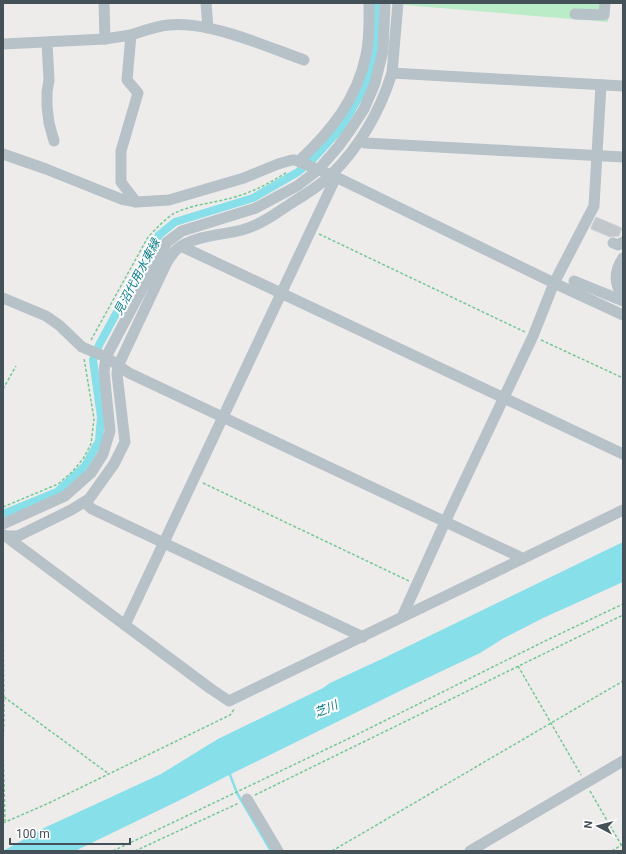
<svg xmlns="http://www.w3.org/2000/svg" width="626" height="854" font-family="Roboto,'Noto Sans JP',sans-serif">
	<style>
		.green { fill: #b9ecc7 }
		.water { fill: #86dfe9 }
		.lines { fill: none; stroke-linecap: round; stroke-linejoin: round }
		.stream { stroke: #86dfe9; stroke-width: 2.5 }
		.canal { stroke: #86dfe9; stroke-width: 8 }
		.building { fill: #c2c7cb; stroke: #cfd2d7 }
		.path { stroke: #72c994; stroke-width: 1.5; stroke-dasharray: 3 2; stroke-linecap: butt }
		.minor { stroke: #b6c2c8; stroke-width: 11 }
		.labels { text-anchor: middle; stroke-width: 4; stroke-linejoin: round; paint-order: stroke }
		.water-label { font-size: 12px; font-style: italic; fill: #0f7f8b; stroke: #fff }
	</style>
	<rect width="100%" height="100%" fill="#eeebeb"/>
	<path class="green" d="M404,3H609L608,22L404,5Z"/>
	<path class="water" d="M623,542V582L543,618L504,638L480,653L406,688L233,773L180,800L75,851H3L44,828L161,774L218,739L323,688L330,683L386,657Z"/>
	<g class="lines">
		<path class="stream" d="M229,772L237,793L271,851"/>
		<path class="canal" d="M3,514L57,492L85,466L99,441L101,417L93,360L99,345L159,235L175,222L253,198L298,172L313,159L341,128L365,87L370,74L374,53L376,3"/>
	</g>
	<path class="building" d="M596,217L622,228L619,236L610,237L591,229V227Z"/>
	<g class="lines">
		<g class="path">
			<path d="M319,234L525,332"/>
			<path d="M91,340L148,237C156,229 164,220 173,214C192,204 215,203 235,197C255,191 270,183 287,172"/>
			<path d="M541,340L623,378"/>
			<path d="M3,389L16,366"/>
			<path d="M203,483L409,581"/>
			<path d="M3,507L58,484L72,472L83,459L91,444L94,419L84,358"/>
			<path d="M3,599L4,718L3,747L5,821"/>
			<path d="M518,666L581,775"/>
			<path d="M4,697L109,774"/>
			<path d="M590,791L623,848"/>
			<path d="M255,795L623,615"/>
			<path d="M3,823L49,803L230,715L235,708"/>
			<path d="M113,851L354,736L545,641L623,604"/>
			<path d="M135,851L239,803"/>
			<path d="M332,851L623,681"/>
			<path d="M612,851L623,844"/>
		</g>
		<g class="minor">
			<path d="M104,3L105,39"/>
			<path d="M206,3L208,28"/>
			<path d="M575,14L604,15L605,3"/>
			<path d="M131,35C143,31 156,26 169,25C210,21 265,46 304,60"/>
			<path d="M47,43L49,80L47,92V106L49,123L54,141"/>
			<path d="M3,44L105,39L131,35L127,80L138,93L121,151V182L136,202"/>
			<path d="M392,73L398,3"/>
			<path d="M360,141L365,143L623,157"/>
			<path d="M3,154L46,169L121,199L136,202L169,200L244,178L278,164L292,160H295L336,177L554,283L623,315"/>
			<path d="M299,161C331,131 357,99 366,55C370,38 369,20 369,3"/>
			<path d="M613,243L618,245L623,242"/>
			<path d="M182,246L185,248L623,454"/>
			<path d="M623,258C614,271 614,284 623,297"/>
			<path d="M574,281L623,301"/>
			<path d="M3,298L46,316L59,325L82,347L106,357L129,373L518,556L522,559"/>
			<path d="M84,502L92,509L363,637"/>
			<path d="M3,524L65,496L91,473L103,454L110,431L104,371L106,357L167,242L182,231L256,208L297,186L318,170L338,147L351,129L364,109L375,83L383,51L385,3"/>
			<path d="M4,535L211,689L229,701L623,510"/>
			<path d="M5,536H18L71,510L89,499L114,464L125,442L117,374L118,366L167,262C170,258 172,254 176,250C190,236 223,235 242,230C260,225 275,214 290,204C303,196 322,184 332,174C360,146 380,111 392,73L623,86"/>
			<path d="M402,617L445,522L533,336L554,283L594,206L601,85"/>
			<path d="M125,625L336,177"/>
			<path d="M247,799L278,851"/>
			<path d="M470,851L623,761"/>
		</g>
	</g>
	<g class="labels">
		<g class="water-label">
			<text transform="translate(137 277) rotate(-62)" y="4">見沼代用水東縁</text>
			<text transform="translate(326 709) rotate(-23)" y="4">芝川</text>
		</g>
	</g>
	<rect width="626" height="854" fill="none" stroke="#445158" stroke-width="8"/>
	<g transform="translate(598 826) rotate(277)" stroke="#ffffff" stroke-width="3" paint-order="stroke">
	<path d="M0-3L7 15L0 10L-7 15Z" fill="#445158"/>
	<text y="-6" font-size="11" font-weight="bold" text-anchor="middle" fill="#445158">N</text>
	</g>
	<path d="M10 838v6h120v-6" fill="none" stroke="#445158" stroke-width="2"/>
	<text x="16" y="838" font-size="12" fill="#445158" stroke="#ffffff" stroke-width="3" paint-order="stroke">100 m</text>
</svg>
